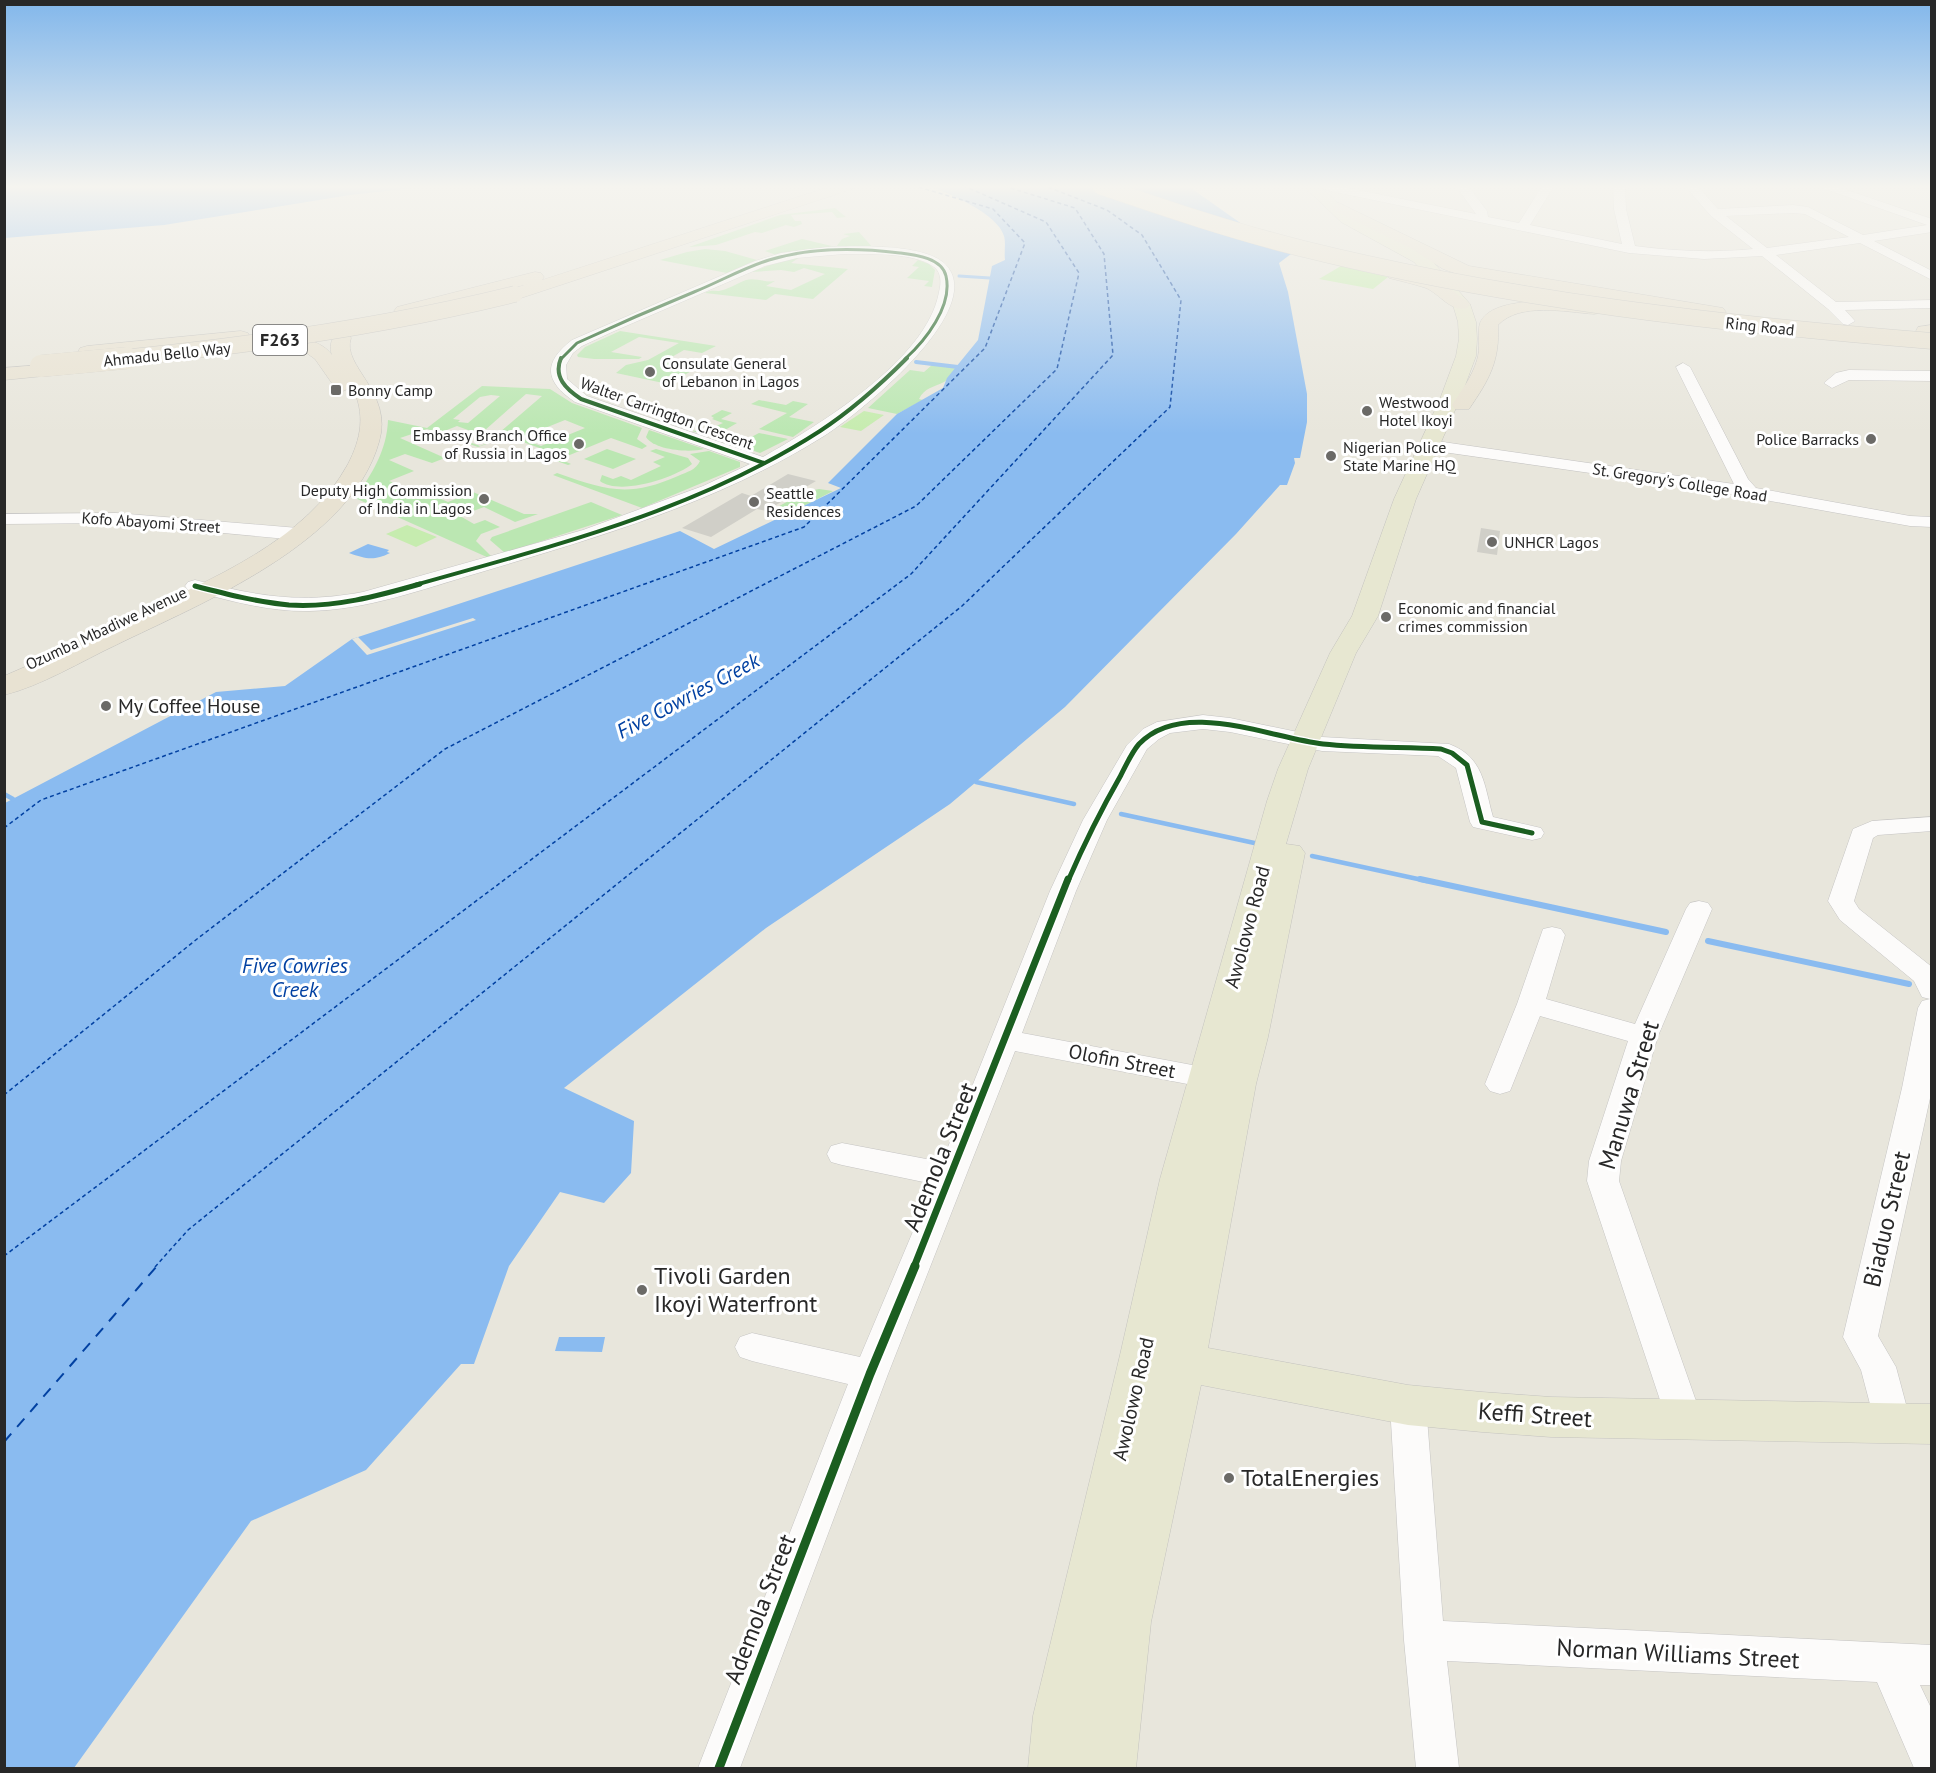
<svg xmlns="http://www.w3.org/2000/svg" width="1936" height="1773" font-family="'PT Sans',sans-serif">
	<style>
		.green { fill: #bbe7b2; fill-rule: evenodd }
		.pitch { fill: #c6ecaf }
		.water { fill: #8abbf0 }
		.pier { fill: #e8e6dc }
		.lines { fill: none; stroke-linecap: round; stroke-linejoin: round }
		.stream-far3 { stroke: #8abbf0; stroke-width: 3 }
		.stream-far2 { stroke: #8abbf0; stroke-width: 4 }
		.stream-far1 { stroke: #8abbf0; stroke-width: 4.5 }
		.stream { stroke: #8abbf0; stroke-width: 6 }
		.ferry-far1 { stroke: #0241a2; stroke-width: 1.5; stroke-dasharray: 4 3; stroke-linecap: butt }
		.ferry { stroke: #0241a2; stroke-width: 2; stroke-dasharray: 11 9; stroke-linecap: butt }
		.building { fill: #d0cfc8 }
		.minor-casing { stroke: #c5c4c3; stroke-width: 1 }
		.major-casing { stroke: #c4c3bf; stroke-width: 1 }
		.highway-casing { stroke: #c4c3bf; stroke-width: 1 }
		.minor { fill: #fcfbfa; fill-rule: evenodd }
		.major { fill: #e7e7d1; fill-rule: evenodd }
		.highway { fill: #e8e2d2; fill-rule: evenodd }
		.highway-bridge-far1-casing { stroke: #c4c3bf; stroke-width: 17; stroke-linecap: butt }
		.highway-bridge-casing { stroke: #c4c3bf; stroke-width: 22; stroke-linecap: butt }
		.highway-bridge-far1 { stroke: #e8e2d2; stroke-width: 16 }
		.highway-bridge { stroke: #e8e2d2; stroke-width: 22 }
		.cycleway-far4-casing { stroke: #fff; stroke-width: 5 }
		.cycleway-far3-casing { stroke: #fff; stroke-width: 6 }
		.cycleway-far2-casing { stroke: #fff; stroke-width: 8 }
		.cycleway-far1-casing { stroke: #fff; stroke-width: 10 }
		.cycleway-casing { stroke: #fff; stroke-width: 13 }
		.cycleway-far4 { stroke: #1b5e20; stroke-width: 3 }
		.cycleway-far3 { stroke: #1b5e20; stroke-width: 4 }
		.cycleway-far2 { stroke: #1b5e20; stroke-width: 5 }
		.cycleway-far1 { stroke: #1b5e20; stroke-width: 7 }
		.cycleway { stroke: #1b5e20; stroke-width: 9 }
		.poi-dot { fill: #6b6a67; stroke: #fff; stroke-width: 2 }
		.labels { text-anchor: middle; stroke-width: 6; stroke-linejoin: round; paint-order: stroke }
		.far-street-label { font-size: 16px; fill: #282828; stroke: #fff }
		.far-poi-label { font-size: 16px; fill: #282828; stroke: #fff; text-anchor: start }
		.shield { fill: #fff; stroke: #686868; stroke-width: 1.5 }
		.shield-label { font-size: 18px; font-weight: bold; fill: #282828 }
		.poi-label { font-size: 20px; fill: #282828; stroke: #fff; text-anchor: start }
		.street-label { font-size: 20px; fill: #282828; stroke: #fff }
		.water-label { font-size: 21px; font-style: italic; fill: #0241a2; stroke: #fff }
		.near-street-label { font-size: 24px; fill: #282828; stroke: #fff }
		.near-poi-label { font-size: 24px; fill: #282828; stroke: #fff; text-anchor: start }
	</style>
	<rect width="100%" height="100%" fill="#e8e6dc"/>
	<g class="green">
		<path d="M835,208L846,217L837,218L832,212L791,215L795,221H801L802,224L794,227L786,225L762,233L755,232L716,245L689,247L780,215Z"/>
		<path d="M859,232L873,248H825L776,255L765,251L802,239L836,247L842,239L850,236L843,234Z"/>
		<path d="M705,249L725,251L757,260L727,273L660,260L687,252Z"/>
		<path d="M800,257L791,263L848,269L813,299L775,294L766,300L705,293C711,290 712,291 719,291C727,290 738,283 746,280C755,277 765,283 775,281L766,286L791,290L825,274L804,268L794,272L781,270L751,272L778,262Z"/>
		<path d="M918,260L929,264L935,270L932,287L924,286L929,281L907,278L919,267L912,266Z"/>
		<path d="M620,331L716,346L702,353L684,350L663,362L697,368L668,384L616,373L626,365L648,360L679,343L639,337L611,352L642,357L639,359H594L578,357L577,355L585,347Z"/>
		<path d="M932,365L957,368C952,372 948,380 944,382C934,387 924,388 919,399L923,400L897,414L868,408L910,370L924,372Z"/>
		<path d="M482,386L550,389L572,403L642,428L637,439L647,446L642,449L611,438L560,459L571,464L568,465L548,458L556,454L512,438L506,440L501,439L478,447L427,429L400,438L445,458L432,463L405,454L389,460L414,471L389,481L421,494L425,492L448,502L473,492L524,514H538L515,522L484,507L460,516L474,524L485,520L500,527L481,534L476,541L492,557L489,558L355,498C372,474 387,450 388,420L427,428ZM526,394L542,396L500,432L484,431ZM491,395L500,396L468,423L458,422L460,420L453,419L480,397ZM565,420L585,428L541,446L520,438ZM457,426L495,440L480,446L442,432Z"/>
		<path d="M759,400L786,405L793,401L808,404L789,417L814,422L793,437L759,429L787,413L751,404Z"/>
		<path d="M722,410L732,413L721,419L737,423L713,437L689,430L703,432L723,423L712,419L714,418L711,416Z"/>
		<path d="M649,430L704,449C689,453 654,450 646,437Z"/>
		<path d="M759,433L788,439L760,453L736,445Z"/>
		<path d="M607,449L636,459L613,469L584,459Z"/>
		<path d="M656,449L688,458L692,464C675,478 619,496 600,481L602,475L613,479L621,476L631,480L661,466L653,462L665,457L650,451Z"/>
		<path d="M709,451L740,462V467L642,508L553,475L557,473C606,490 628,498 678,476C687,472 696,470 700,461L690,454Z"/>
		<path d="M819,489L833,491L800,508L772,510L805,492Z"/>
		<path d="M591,502L622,515L505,553L490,540L492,537Z"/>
	</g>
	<g class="pitch">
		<path d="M1341,266L1388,277L1373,289L1319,279Z"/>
		<path d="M864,411L884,415L861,431L840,427Z"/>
		<path d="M407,525L437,537L416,547L386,534Z"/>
	</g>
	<g class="water">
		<path d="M5,186H430L350,195L164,225L5,238Z"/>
		<path d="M930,186H1188L1256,234L1291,254L1279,263L1288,292L1307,394V422L1300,458H1294L1295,463L1287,485H1280L1236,534L1065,707L950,804L766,928L564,1088L634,1121L631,1173L604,1203L560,1192L509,1266L474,1364H461L366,1470L251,1521L74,1768H5V803L216,692L285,686L352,639L680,531L714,549L841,488L828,483L897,414L943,388L947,378L978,340L992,266L1005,260C1004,252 1006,243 1004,236C998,214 950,194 930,186Z"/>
		<path d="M368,544L389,550L387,552L390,553C374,561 366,559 349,553Z"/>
		<path d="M559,1337H605L602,1352L555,1351Z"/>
	</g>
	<path class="pier" d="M473,618L476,620L367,655L352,639L358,637L371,650Z"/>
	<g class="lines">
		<path class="stream-far3" d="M959,276L990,278"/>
		<path class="stream-far2" d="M916,362L958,367"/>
		<g class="stream-far1">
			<path d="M976,782L1074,804"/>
			<path d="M4,794L13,799"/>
			<path d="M1121,814L1259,844"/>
			<path d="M1312,856L1427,881"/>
		</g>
		<g class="stream">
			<path d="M1420,879L1666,932"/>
			<path d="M1708,941L1909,984"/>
		</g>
		<g class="ferry-far1">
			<path d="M4,828L41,800L804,527L985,348L1025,243L993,209L915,186"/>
			<path d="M4,1095L197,939L445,749L916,506L1057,369L1079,273L1046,222L964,186"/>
			<path d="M4,1256L911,574L1113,355L1104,254L1075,208L1004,186"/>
			<path d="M155,1267L188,1230L962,606L1170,407L1181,300L1142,235L1107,210L1045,186"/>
		</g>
		<path class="ferry" d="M4,1442L157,1266"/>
	</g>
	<g class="building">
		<path d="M788,474L816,481L766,511L757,509L711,537L682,528L742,493L751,496Z"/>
		<path d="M1481,528L1500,531L1497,555L1477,552Z"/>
	</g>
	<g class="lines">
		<defs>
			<g id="minor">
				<path d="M1326,186H1338L1476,214L1456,186H1468L1487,211L1488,217L1519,223L1542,186H1554L1530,225L1622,244L1614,209L1613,186H1625L1626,209L1635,246C1674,251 1713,253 1753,249L1711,216L1685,186H1697L1718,209L1793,205L1808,207L1863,235L1927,225L1817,186H1835L1932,219V232L1874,241L1932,271V280L1860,243L1776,255L1836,302L1932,300V308L1845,310L1855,321L1848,325L1843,324L1828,309L1762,256L1704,259L1629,253L1330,191L1326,190ZM1793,213L1805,214L1849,237L1767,248L1726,216Z"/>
				<path d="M828,247C856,246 928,243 947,266C986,312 857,415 824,436C717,503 598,537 478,573C423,589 367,610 309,611C268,612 228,600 188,590L185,586L188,582L195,580C257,596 299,604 363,592L583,530L703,486L750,464L575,402C545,382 542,363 572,340L755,261L781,253ZM844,254C869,254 914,252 934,267C942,273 941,284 939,292C927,360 819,425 763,457L587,396L567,379L566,365L573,353L582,346L612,332L765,266L797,258Z"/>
				<path d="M1683,363L1690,367L1748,479L1756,488L1910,516L1932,517V527L1910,526L1709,490L1429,450L1421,445L1429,440L1734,484L1676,367Z"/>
				<path d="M1849,370L1932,371V381L1849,380L1832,388L1824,383L1836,373Z"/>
				<path d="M116,513L298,528L304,530L307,534L304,538L298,540L116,523L4,524V514Z"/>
				<path d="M1203,715L1230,718L1322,737L1449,744C1484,757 1484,785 1493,817L1541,828L1544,833L1541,838L1532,840L1473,827L1470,822L1456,768L1438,756L1322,751L1230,732L1203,729L1170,733L1159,739L1147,749L1107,820L1076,891L1022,1033L1224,1071L1234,1074L1239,1081L1234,1088L1224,1091L1015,1051L888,1374L740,1768H698L848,1384L752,1361L740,1357L735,1347L740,1337L752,1333L860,1357L933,1184L842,1165L831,1162L827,1154L831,1146L842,1143L942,1162L1050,891L1083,820L1127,745L1143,729L1157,722Z"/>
				<path d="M1932,817V831L1878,835L1873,838L1854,901L1859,909L1932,967V1089L1878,1336L1896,1367L1911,1423L1906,1434L1893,1439L1880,1434L1875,1423L1861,1370L1843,1337L1902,1088L1918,1008L1922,1001L1930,999L1922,997L1914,981L1840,920L1828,901L1853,829L1872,821Z"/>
				<path d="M1699,901L1708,903L1712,909L1658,1036L1621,1161L1619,1181L1703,1421L1698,1432L1685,1437L1672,1432L1667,1421L1587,1181L1589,1161L1628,1041L1540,1016L1510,1091L1500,1094L1490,1091L1485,1084L1517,1004L1543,929L1552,927L1561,929L1565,935L1546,999L1635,1024L1686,909L1690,903Z"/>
				<path d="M1408,1390L1421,1394L1426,1405L1443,1621L1932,1645V1685H1920L1932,1710V1768H1914L1877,1682L1447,1661L1459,1768H1416L1404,1640L1390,1405L1395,1394Z"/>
			</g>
			<path id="major" d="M1300,186H1318L1323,189L1351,216L1426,254L1470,304L1476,322L1477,339L1476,356L1460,399L1416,499L1378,616L1356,653L1308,769L1286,844L1300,846L1305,853L1268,1037L1256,1084L1208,1348L1408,1385L1482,1392L1551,1397L1932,1404V1444L1551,1437L1482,1432L1408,1425L1201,1385L1151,1622L1136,1768H1028L1033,1716L1120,1355L1160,1179L1267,801L1278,769L1330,653L1352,616L1394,499L1440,399L1456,356L1459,339L1458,322L1453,305L1414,262L1341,222L1313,195Z"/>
			<g id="highway">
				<path d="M832,186H854L852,189L521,298H509L506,294L509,290L524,285L403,316L397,315L394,311L397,307L535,272L541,273L544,277L542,280Z"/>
				<path d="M1339,203L1469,266L1717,307L1723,308L1726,312L1723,316L1717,317L1460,275L1443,269L1412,249L1334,211L1331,208Z"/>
				<path d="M1395,269L1440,281L1470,304L1467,308C1450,312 1440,294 1426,288C1414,284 1401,281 1389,278L1387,274L1389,270Z"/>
				<path d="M1554,301L1594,304L1600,305L1603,309L1600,313L1594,314C1565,312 1520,302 1498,325C1500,361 1489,380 1469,409H1455L1452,405C1461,391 1472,377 1477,360C1481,349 1477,332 1480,323C1489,301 1534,301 1554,301Z"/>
				<path d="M1932,325V337L1918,335L1916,331L1918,327Z"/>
				<path d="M241,331L248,333L250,337L248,341L87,358L80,356L78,352L80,348L87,346Z"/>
				<path d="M342,332L349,334L351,338C341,366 394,392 379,442C351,543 202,603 116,645C82,661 41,686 4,695V676C49,657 93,636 136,615C211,579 306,541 348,464C361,439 366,414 352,387L343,391L336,389L315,359L294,344L296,340C308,337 325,345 332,355C329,347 331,341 335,334Z"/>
				<path d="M77,362L84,364L87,368L84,372L4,380V368Z"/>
			</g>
		</defs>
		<use href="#minor" class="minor-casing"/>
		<use href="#major" class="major-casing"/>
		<use href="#highway" class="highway-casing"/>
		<use href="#minor" class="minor"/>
		<use href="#major" class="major"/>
		<use href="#highway" class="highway"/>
		<defs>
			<g id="highway-bridge-far1">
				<path d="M1100,186C1167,209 1235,232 1304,249C1510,300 1720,324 1932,341"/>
				<path d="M112,359C248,346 382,327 515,294"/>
			</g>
			<path id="highway-bridge" d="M41,366L127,358"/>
		</defs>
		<use href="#highway-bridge-far1" class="highway-bridge-far1-casing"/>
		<use href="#highway-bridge" class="highway-bridge-casing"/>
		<use href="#highway-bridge-far1" class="highway-bridge-far1"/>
		<use href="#highway-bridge" class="highway-bridge"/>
		<defs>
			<path id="cycleway-far4" d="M561,359L577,343C616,325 655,308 694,292C719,282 743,268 769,260C811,247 858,248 900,253C916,255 942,258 946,276C953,306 925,341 905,359"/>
			<g id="cycleway-far3">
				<path d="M561,358C553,377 566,389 581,399L764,463"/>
				<path d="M415,585C553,546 698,510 820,431C852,410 880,385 907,358"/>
			</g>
			<g id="cycleway-far2">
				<path d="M195,586C226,594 257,602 289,605C334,608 378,596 420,584"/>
				<path d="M1068,881C1084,844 1101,810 1121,775C1126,765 1132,752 1139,744C1183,698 1270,738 1323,744C1362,748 1402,747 1441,749L1452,753L1467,765L1482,822L1532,833"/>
			</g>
			<path id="cycleway-far1" d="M914,1267L1068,879"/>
			<path id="cycleway" d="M719,1768L870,1374L915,1266"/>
		</defs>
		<use href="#cycleway-far4" class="cycleway-far4-casing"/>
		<use href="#cycleway-far3" class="cycleway-far3-casing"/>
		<use href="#cycleway-far2" class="cycleway-far2-casing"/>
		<use href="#cycleway-far1" class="cycleway-far1-casing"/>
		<use href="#cycleway" class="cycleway-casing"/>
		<use href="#cycleway-far4" class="cycleway-far4"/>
		<use href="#cycleway-far3" class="cycleway-far3"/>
		<use href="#cycleway-far2" class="cycleway-far2"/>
		<use href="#cycleway-far1" class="cycleway-far1"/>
		<use href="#cycleway" class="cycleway"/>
	</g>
	<linearGradient id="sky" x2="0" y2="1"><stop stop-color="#82b7eb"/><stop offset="0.43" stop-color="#f5f4ef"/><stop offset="1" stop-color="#f5f4ef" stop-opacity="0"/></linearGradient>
	<rect width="1936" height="434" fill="url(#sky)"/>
	<g class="poi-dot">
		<circle cx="650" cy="372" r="6"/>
		<rect x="330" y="384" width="12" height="12" rx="3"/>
		<circle cx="1367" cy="411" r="6"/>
		<circle cx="1871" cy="439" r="6"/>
		<circle cx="579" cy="444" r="6"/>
		<circle cx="1331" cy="456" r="6"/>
		<circle cx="484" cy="499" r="6"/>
		<circle cx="754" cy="502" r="6"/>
		<circle cx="1492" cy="542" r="6"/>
		<circle cx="1386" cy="617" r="6"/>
		<circle cx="106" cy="706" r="6"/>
		<circle cx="642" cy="1290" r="6"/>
		<circle cx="1229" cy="1478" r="6"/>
	</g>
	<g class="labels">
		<g class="far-street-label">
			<text transform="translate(1760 326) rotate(6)" y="6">Ring Road</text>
			<text transform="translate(167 354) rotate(-6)" y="6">Ahmadu Bello Way</text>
			<text transform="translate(667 413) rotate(20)" y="6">Walter Carrington Crescent</text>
			<text transform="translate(1680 482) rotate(9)" y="6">St. Gregory's College Road</text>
			<text transform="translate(151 522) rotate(4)" y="6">Kofo Abayomi Street</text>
			<text transform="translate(106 628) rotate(-25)" y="6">Ozumba Mbadiwe Avenue</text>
		</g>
		<g class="far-poi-label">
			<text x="662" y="369">Consulate General<tspan x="662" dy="18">of Lebanon in Lagos</tspan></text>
			<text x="348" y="396">Bonny Camp</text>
			<text x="1379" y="408">Westwood<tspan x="1379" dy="18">Hotel Ikoyi</tspan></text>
			<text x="567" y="441" text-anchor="end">Embassy Branch Office<tspan x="567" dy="18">of Russia in Lagos</tspan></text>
			<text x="1859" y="445" text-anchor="end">Police Barracks</text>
			<text x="1343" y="453">Nigerian Police<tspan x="1343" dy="18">State Marine HQ</tspan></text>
			<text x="472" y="496" text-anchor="end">Deputy High Commission<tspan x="472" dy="18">of India in Lagos</tspan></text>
			<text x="766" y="499">Seattle<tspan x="766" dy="18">Residences</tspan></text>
			<text x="1504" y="548">UNHCR Lagos</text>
			<text x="1398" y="614">Economic and financial<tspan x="1398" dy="18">crimes commission</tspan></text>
		</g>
		<rect class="shield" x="253" y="325" width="54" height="30" rx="4.5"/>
		<g class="shield-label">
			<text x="280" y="346">F263</text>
		</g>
		<g class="poi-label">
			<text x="118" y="713">My Coffee House</text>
		</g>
		<g class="street-label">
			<text transform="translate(1247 927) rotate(-75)" y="7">Awolowo Road</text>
			<text transform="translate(1122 1061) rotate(11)" y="7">Olofin Street</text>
			<text transform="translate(1133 1399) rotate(-77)" y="7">Awolowo Road</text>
		</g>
		<g class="water-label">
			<text transform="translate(688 696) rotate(-28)" y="7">Five Cowries Creek</text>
			<text x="295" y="973">Five Cowries<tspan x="295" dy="24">Creek</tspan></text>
		</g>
		<g class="near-street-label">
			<text transform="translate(1629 1095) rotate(-73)" y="8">Manuwa Street</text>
			<text transform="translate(940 1157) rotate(-68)" y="8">Ademola Street</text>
			<text transform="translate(1887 1219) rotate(-77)" y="8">Biaduo Street</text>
			<text transform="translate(1535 1415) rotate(4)" y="8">Keffi Street</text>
			<text transform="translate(760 1609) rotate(-69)" y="8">Ademola Street</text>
			<text transform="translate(1678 1654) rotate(3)" y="8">Norman Williams Street</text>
		</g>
		<g class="near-poi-label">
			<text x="654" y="1284">Tivoli Garden<tspan x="654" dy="28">Ikoyi Waterfront</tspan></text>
			<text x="1241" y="1486">TotalEnergies</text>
		</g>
	</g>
	<rect width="1936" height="1773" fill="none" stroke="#282828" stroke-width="12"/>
</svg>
